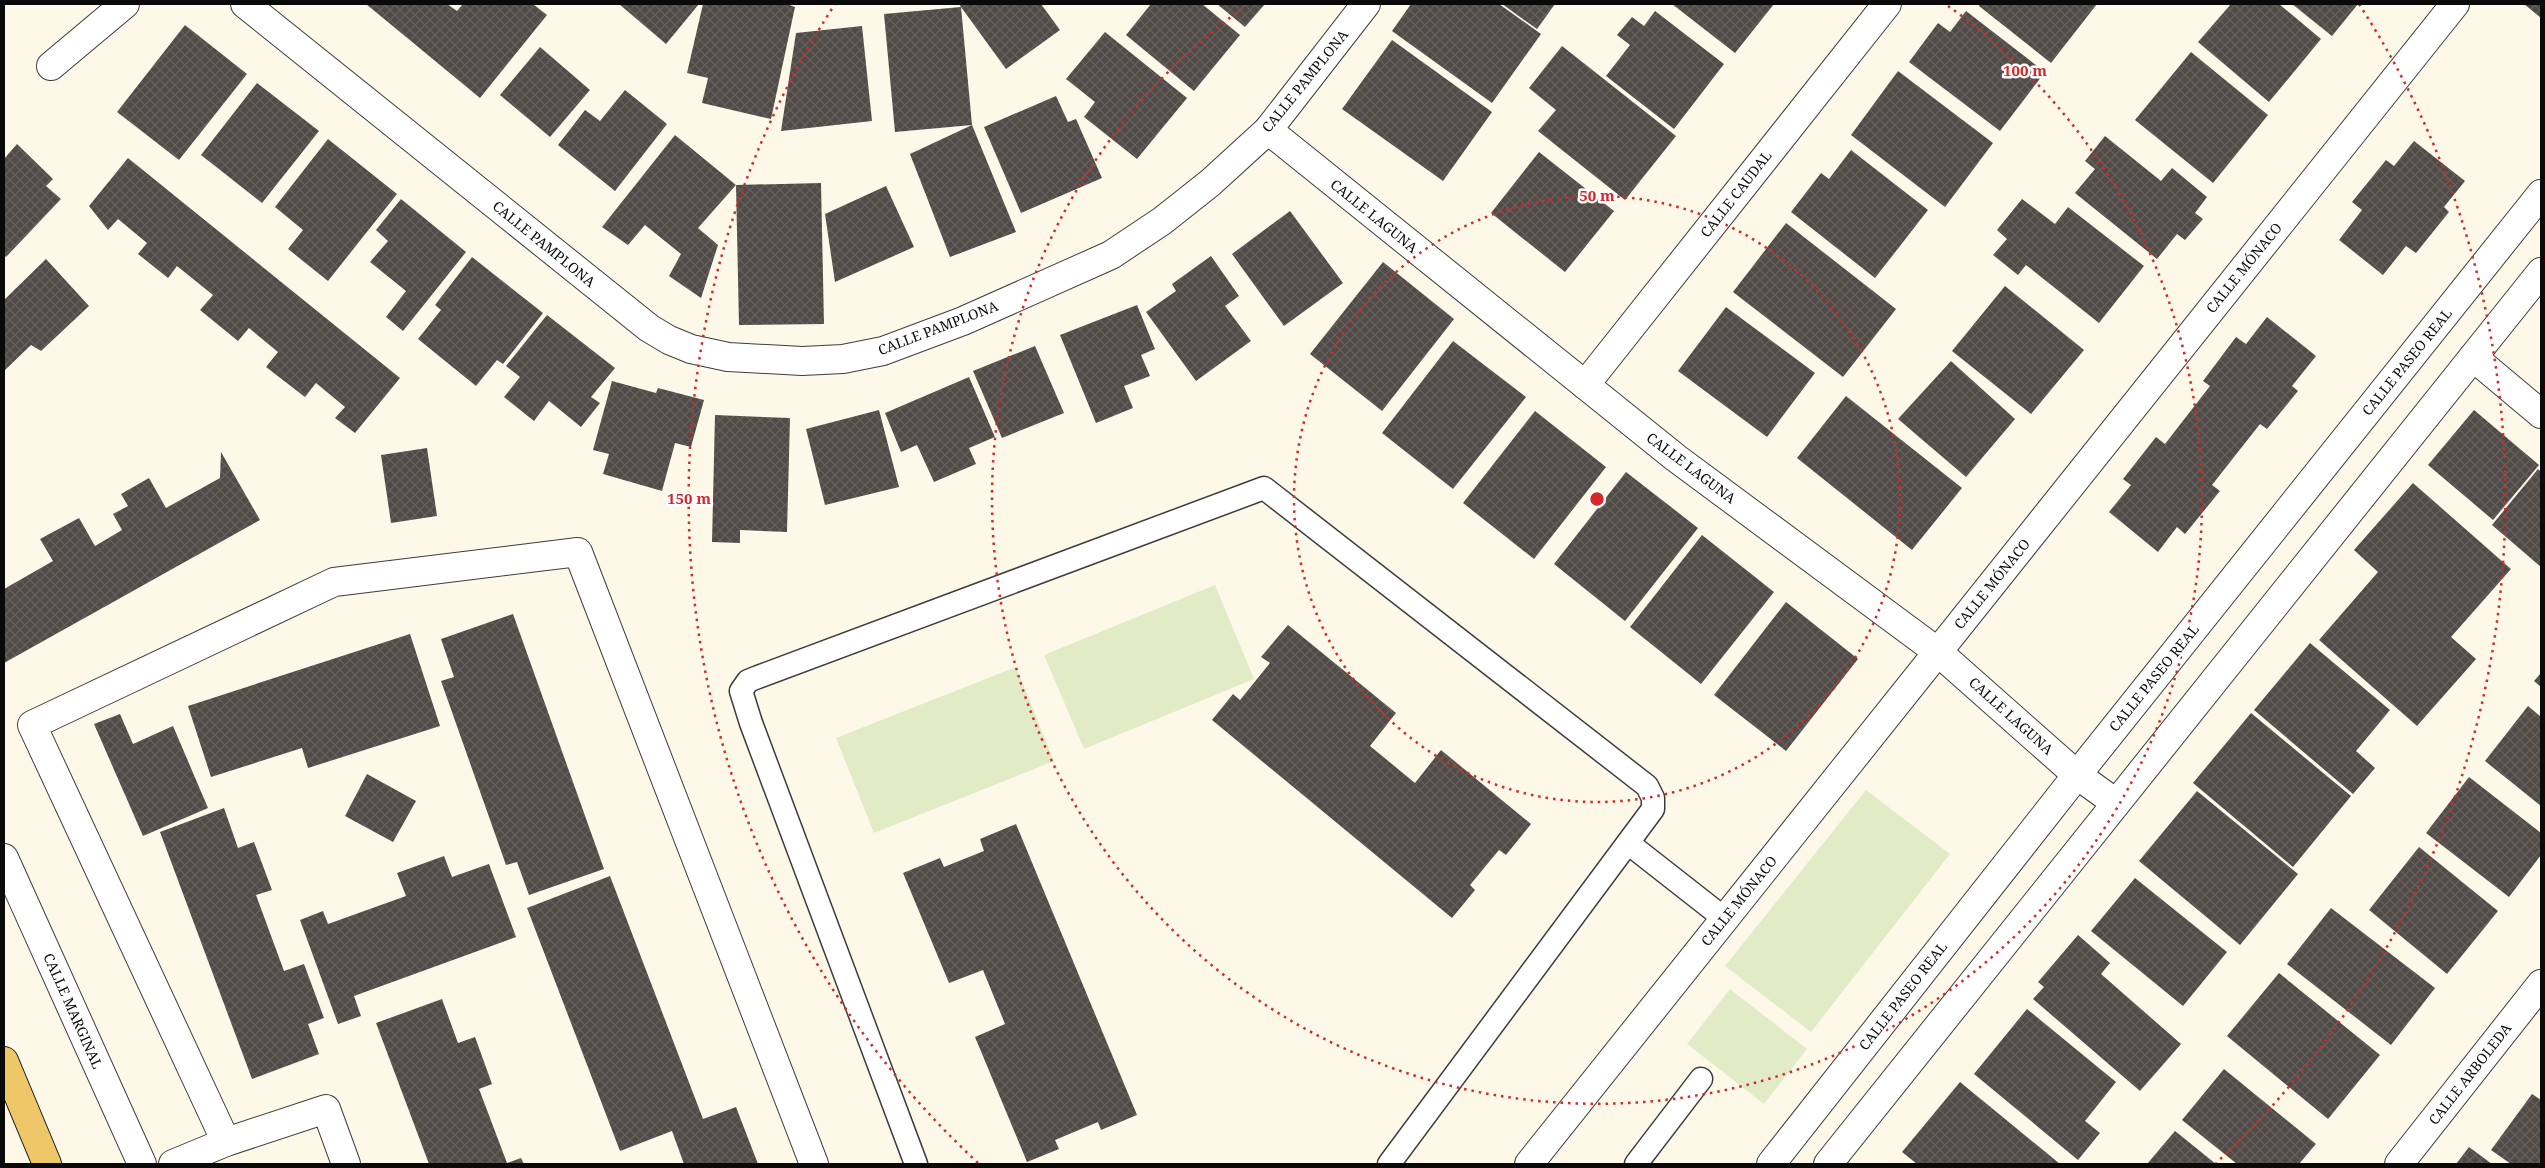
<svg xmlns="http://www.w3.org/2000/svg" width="2545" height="1168" font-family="'Noto Serif',serif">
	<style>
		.pitch { fill: #e1ecc7 }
		.building { fill: url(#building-cross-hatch) }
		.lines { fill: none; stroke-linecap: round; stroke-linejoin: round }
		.lane-casing { stroke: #3d3d3d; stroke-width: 25 }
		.street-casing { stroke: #3d3d3d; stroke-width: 30 }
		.primary-casing { stroke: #1b1b1b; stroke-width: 30 }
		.lane { stroke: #fff; stroke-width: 22 }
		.street { stroke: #fff; stroke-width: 28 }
		.primary { stroke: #eec868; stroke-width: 28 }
		.ring { fill: none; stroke: #d62828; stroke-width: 2.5; stroke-dasharray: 2.5 5 }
		.labels { text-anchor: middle; stroke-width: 5; stroke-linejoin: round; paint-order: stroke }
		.street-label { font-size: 14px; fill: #0a0a0a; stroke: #fff }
		.centre { fill: #d62828; stroke: #fff; stroke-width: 2.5 }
		.ring-label { font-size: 15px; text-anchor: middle; font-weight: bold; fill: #d62828; stroke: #fff; stroke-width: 5; stroke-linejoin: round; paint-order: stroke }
	</style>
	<defs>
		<pattern id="building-cross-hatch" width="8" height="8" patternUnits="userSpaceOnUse" patternTransform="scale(1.25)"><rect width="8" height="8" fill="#514b47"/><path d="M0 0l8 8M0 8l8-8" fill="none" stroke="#65605d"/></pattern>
	</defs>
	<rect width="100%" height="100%" fill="#fdf8e8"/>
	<g class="pitch">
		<path d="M1215,585L1254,679L1084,749L1044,655Z"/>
		<path d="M1016,667L1054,761L874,833L836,738Z"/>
		<path d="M1866,790L1950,854L1811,1032L1725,966Z"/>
		<path d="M1730,989L1807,1049L1764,1104L1687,1044Z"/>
	</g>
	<g class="building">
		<path d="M366,4H447L457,11L463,4H533L547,15L480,98Z"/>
		<path d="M619,4H699L666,44Z"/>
		<path d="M703,4H787L795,7L771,119L702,103L708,78L687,73Z"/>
		<path d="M959,4H1041L1060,30L1006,69L961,7L972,125L895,132L884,14L961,7Z"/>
		<path d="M1151,4H1202L1240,35L1194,91L1126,35Z"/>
		<path d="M1217,4H1265L1245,27Z"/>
		<path d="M1411,4H1499L1541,34L1492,103L1392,31Z"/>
		<path d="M1502,4H1555L1537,29Z"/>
		<path d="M1672,4H1774L1735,53Z"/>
		<path d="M1980,4H2097L2051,63L1979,6Z"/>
		<path d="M2231,4H2279L2321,39L2269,102L2198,42Z"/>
		<path d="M2292,4H2358L2332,36Z"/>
		<path d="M2524,4H2541V18Z"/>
		<path d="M1655,11L1724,64L1674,129L1606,76L1630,45L1617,35L1632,17L1644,26Z"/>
		<path d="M1966,11L2045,72L2000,131L1909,62L1938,23L1950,32Z"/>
		<path d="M185,25L247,74L179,160L117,112Z"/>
		<path d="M862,26L872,121L781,131L796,33Z"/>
		<path d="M1105,32L1187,98L1137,159L1084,117L1095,102L1066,79Z"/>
		<path d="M1392,40L1492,112L1443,181L1342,109Z"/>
		<path d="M1562,46L1676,136L1625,200L1538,131L1556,110L1529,88Z"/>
		<path d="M540,47L590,90L550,137L500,95Z"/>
		<path d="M2191,52L2268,115L2213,183L2135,120Z"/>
		<path d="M1898,71L1993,143L1945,207L1851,135Z"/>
		<path d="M257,83L319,131L262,203L201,155Z"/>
		<path d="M625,90L667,124L615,191L558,145L585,110L600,121Z"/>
		<path d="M1056,96L1068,122L1076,119L1102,178L1021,213L984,127Z"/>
		<path d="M972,125L1016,232L950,257L910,154Z"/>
		<path d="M675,135L736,185L698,228L718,245L701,298L669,276L681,254L645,225L628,245L602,227Z"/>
		<path d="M2105,136L2161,181L2172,168L2207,197L2195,213L2203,219L2185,240L2177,234L2157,259L2075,193L2095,169L2085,161Z"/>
		<path d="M328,139L397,194L328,281L288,249L303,230L275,207Z"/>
		<path d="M2414,141L2465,181L2444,207L2449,212L2416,253L2406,246L2383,275L2339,240L2362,210L2352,202L2386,160L2394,166Z"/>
		<path d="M17,144L53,179L46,186L61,199L6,257L4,255V159Z"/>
		<path d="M1851,150L1928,210L1875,278L1791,212L1821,173L1829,179Z"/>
		<path d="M1539,152L1614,211L1565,272L1491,213Z"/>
		<path d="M128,158L400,378L355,433L335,418L345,407L316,383L305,397L266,367L278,352L249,328L238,341L200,310L213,295L177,266L168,278L138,254L147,243L118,219L108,230L89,206Z"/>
		<path d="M821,183L824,324L739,325L736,185Z"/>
		<path d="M886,186L914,247L835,282L825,214Z"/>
		<path d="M401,199L466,252L403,331L386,317L406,291L370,262L388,241L376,230Z"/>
		<path d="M2022,199L2055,224L2068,207L2144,266L2099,323L2026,265L2018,275L1993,255L2007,239L1997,230Z"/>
		<path d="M1290,211L1343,283L1284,326L1232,254Z"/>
		<path d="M1786,223L1896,309L1843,377L1733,292Z"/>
		<path d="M1211,256L1239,296L1225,306L1251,341L1196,381L1146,312L1176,291L1172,284Z"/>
		<path d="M472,257L543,313L503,364L497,360L476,386L418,339L441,310L435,305Z"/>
		<path d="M46,259L89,306L41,351L31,345L4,371V300Z"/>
		<path d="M1383,262L1454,319L1382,411L1310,354Z"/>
		<path d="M2005,286L2084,350L2031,414L1952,351Z"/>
		<path d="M1137,305L1155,349L1141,355L1150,376L1124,386L1133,408L1096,423L1060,335Z"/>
		<path d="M1726,307L1815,373L1767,437L1678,371Z"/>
		<path d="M547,315L615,368L591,397L600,403L581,427L549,401L534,421L504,397L520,377L506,366Z"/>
		<path d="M2267,317L2316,356L2292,386L2298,391L2267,429L2260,424L2212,485L2220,491L2185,534L2177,527L2158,552L2109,512L2131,485L2123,479L2156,437L2165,444L2210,386L2203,381L2236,337L2246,344Z"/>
		<path d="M1453,341L1526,397L1453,489L1382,433Z"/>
		<path d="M1035,346L1064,413L1002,438L973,371Z"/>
		<path d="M1951,361L2015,419L1966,477L1898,419Z"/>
		<path d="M969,377L995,437L969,448L976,464L934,482L917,445L901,452L885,413Z"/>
		<path d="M612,381L656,393L658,388L704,400L691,447L675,443L662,491L603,474L609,454L593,450Z"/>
		<path d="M1846,396L1962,488L1912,550L1797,458Z"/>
		<path d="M879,410L899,487L825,505L806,429Z"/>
		<path d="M2474,410L2539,465L2493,520L2428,465Z"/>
		<path d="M1535,411L1606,467L1534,559L1463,503Z"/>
		<path d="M715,415L790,418L787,532L740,530V543L712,542Z"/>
		<path d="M427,448L437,516L391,523L381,455Z"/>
		<path d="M221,452L260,520L4,663V589L53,561L40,539L79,518L95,546L122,530L113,514L128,506L121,494L149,478L166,508L220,478Z"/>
		<path d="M2538,469L2541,472V567L2492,525Z"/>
		<path d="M1626,472L1698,528L1625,621L1554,564Z"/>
		<path d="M2413,483L2511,569L2451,637L2476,659L2417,726L2319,640L2378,572L2354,550Z"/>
		<path d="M1702,535L1774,592L1701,684L1630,627Z"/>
		<path d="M1786,602L1858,659L1786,751L1714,695Z"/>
		<path d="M513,614L604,869L529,895L517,862L506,865L441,681L454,677L441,639Z"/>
		<path d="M1288,625L1396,713L1370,746L1415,783L1441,750L1531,824L1506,855L1499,850L1470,885L1475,890L1452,918L1212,720L1233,694L1240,700L1270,663L1261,657Z"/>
		<path d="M410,634L440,726L308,768L302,748L211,777L188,706Z"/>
		<path d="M2310,643L2390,710L2356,751L2375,768L2353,794L2254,710Z"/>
		<path d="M2541,673V687L2534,681Z"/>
		<path d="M2528,706L2541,717V806L2485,761Z"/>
		<path d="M2251,713L2351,796L2293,867L2193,783Z"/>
		<path d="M120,714L133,744L173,726L208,808L143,836L94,724Z"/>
		<path d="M367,774L416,801L393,842L345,816Z"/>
		<path d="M2469,777L2541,833V855L2509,897L2426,833Z"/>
		<path d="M2197,791L2298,874L2240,945L2139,861Z"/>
		<path d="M224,808L238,848L254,842L272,890L256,895L284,971L304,964L324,1018L308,1024L319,1054L252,1079L160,832Z"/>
		<path d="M1016,824L1137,1115L1101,1130L1098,1122L1055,1140L1059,1149L1027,1162L975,1037L1005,1024L983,970L949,983L903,873L940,858L944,867L984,851L980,839Z"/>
		<path d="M2419,847L2498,911L2447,974L2369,910Z"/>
		<path d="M444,856L452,877L489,864L516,937L354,996L361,1016L338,1024L300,920L323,911L328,924L406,896L397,873Z"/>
		<path d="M610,876L703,1119L736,1107L758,1164H684L672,1131L620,1151L527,908Z"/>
		<path d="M2135,878L2227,952L2183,1006L2091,931Z"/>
		<path d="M2331,908L2435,988L2391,1045L2287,964Z"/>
		<path d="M2078,935L2110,963L2101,974L2181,1044L2140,1091L2033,999L2044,987L2038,982Z"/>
		<path d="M2279,973L2380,1055L2328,1119L2227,1036Z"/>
		<path d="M442,999L458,1043L475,1037L492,1084L479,1089L507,1163L521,1158L524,1164H429L376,1023Z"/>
		<path d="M2027,1009L2116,1082L2085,1121L2100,1133L2078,1160L1974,1074Z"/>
		<path d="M2224,1069L2316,1144L2299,1164H2237L2182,1120Z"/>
		<path d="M1960,1082L2060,1164H1917L1902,1152Z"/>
		<path d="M2532,1094L2541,1100V1164H2511L2491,1150Z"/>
		<path d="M2175,1131L2216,1164H2147Z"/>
		<path d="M2469,1147L2492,1164H2456Z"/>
	</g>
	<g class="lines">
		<defs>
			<g id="lane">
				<path d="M1628,843L1725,919"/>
				<path d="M916,1164L751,723L741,691L748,681L758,677L1264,488L1647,786L1653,798V809L1389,1164"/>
				<path d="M1636,1164L1701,1079"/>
			</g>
			<g id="street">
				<path d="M245,4L649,328L669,340L691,349L728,357L802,361L843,359L883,351L963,321L1111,255L1162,221L1210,183L1268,130L1366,4"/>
				<path d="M51,66L125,4"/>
				<path d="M1268,130L1676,458L1938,652L2077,775L2116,803"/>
				<path d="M2473,357L2541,414"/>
				<path d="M1585,385L1887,4"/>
				<path d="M4,858L142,1164"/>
				<path d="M226,1142L32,725L334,582L578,552L814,1164"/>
				<path d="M173,1164L226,1142L326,1109L346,1164"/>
				<path d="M1529,1164L2455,4"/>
				<path d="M1771,1164L2077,775L2541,194"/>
				<path d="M1828,1164L2541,272"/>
				<path d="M2399,1164L2541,984"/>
			</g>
			<path id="primary" d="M4,1061L47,1164"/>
		</defs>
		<use href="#lane" class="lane-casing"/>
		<use href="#street" class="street-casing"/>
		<use href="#primary" class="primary-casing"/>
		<use href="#lane" class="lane"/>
		<use href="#street" class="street"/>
		<use href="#primary" class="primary"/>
	</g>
	<g class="ring">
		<circle cx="1597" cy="499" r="303"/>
		<path d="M1948 6A605 605 0 1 1 1246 6"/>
		<path d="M978 1163A908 908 0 0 1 835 4M2359 4A908 908 0 0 1 2216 1163"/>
	</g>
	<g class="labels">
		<g class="street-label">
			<text transform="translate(1305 81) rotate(-51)" y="5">CALLE PAMPLONA</text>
			<text transform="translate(1736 194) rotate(-52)" y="5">CALLE CAUDAL</text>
			<text transform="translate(1374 216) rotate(39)" y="5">CALLE LAGUNA</text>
			<text transform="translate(544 244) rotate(39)" y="5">CALLE PAMPLONA</text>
			<text transform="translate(2244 268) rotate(-51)" y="5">CALLE MÓNACO</text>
			<text transform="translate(938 328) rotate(-21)" y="5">CALLE PAMPLONA</text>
			<text transform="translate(2407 362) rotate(-51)" y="5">CALLE PASEO REAL</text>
			<text transform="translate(1691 468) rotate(37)" y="5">CALLE LAGUNA</text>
			<text transform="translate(1992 584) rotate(-51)" y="5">CALLE MÓNACO</text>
			<text transform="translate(2154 678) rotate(-51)" y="5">CALLE PASEO REAL</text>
			<text transform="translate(2011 716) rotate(42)" y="5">CALLE LAGUNA</text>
			<text transform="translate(1739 901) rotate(-51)" y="5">CALLE MÓNACO</text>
			<text transform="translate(1903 996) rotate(-52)" y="5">CALLE PASEO REAL</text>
			<text transform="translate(73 1011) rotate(66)" y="5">CALLE MARGINAL</text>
			<text transform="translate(2470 1074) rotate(-52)" y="5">CALLE ARBOLEDA</text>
		</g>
	</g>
	<circle cx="1597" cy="499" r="8" class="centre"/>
	<g class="ring-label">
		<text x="2025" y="76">100 m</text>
		<text x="1597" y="201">50 m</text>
		<text x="689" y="504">150 m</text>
	</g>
	<rect width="2545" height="1168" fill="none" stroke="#0a0a0a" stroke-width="10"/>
</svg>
